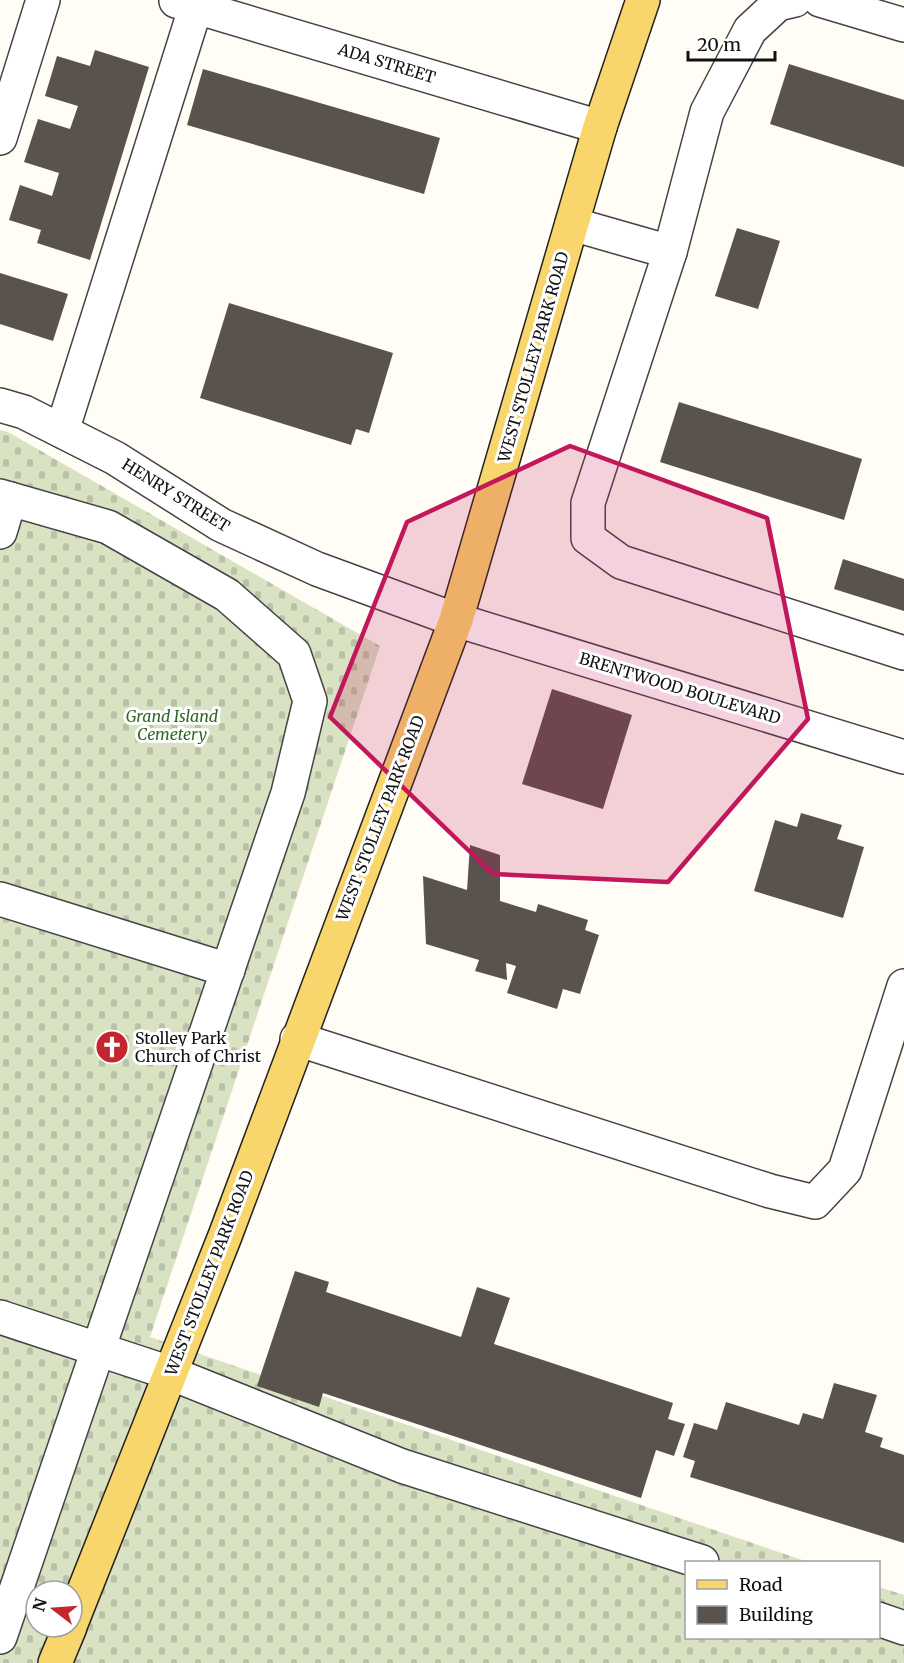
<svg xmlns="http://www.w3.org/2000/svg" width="904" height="1663" font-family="Merriweather,serif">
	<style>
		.cemetery { fill: url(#cemetery-stones); fill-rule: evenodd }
		.building { fill: #5a524d }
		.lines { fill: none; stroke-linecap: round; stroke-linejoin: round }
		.minor-casing { stroke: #444; stroke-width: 36 }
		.major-casing { stroke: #222; stroke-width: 36 }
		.minor { stroke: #fff; stroke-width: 33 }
		.major { stroke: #f9d66b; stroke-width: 33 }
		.marked { fill: #c2185b; fill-opacity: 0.2; stroke: #c2185b; stroke-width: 4.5; stroke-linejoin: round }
		.labels { text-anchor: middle; stroke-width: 6; stroke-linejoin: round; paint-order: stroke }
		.street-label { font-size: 16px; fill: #111; stroke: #fff }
		.park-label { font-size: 16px; font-style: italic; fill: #2f6b1f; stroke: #fff }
		.poi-label { font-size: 16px; fill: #111; stroke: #fff; text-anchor: start }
	</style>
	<defs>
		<pattern id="cemetery-stones" width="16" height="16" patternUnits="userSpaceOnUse" patternTransform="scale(1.5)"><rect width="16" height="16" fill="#d9e3c4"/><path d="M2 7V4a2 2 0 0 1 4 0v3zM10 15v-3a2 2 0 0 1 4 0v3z" fill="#b9c2a7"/></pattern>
	</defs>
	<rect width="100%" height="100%" fill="#fffdf5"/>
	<path class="cemetery" d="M0,430L8,432L380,646L150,1337L808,1562H686V1638H878L879,1587L904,1595V1663H0ZM36,1591H72V1627H36Z"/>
	<g class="building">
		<path d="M95,50L149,67L90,260L37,243L41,230L9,220L20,185L52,196L59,173L24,162L38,119L70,129L78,106L45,96L57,56L90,66Z"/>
		<path d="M789,64L904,100V167L770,124Z"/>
		<path d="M203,69L440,138L424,194L187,125Z"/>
		<path d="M737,228L780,241L758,309L715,296Z"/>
		<path d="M0,273L68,294L53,341L0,324Z"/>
		<path d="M229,303L393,353L369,433L356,429L351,445L200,398Z"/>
		<path d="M679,402L862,459L844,520L660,462Z"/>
		<path d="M843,559L904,579V611L834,589Z"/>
		<path d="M552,689L632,715L603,809L522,784Z"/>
		<path d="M801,813L842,825L837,839L864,847L843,918L754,891L775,820L797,827Z"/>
		<path d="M470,845L500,855V901L536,912L538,904L588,920L585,930L599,935L580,994L563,989L557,1009L507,993L516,966L506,963L507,980L475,971L479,960L426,944L423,876L467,890Z"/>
		<path d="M295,1271L329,1282L326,1292L461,1337L477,1287L510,1298L494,1344L673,1403L668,1419L685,1424L674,1456L656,1450L641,1498L323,1393L319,1407L257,1386Z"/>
		<path d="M834,1383L877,1395L865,1432L883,1438L880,1447L904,1455V1543L690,1477L695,1461L683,1457L694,1423L717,1430L726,1402L799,1425L803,1413L823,1419Z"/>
	</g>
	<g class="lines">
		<defs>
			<g id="minor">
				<path d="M795,0L778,4L750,30L707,112L670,252L588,503V538L621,562L904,653"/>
				<path d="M820,0L904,25"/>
				<path d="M176,1L600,127"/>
				<path d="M0,138L43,0"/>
				<path d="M572,224L670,252"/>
				<path d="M0,405L24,412L115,458L221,525L317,569L456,620L904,757"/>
				<path d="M62,431L196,6"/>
				<path d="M0,496L108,527L227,595L294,654L310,701L288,793L0,1637"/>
				<path d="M0,532L10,499"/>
				<path d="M0,899L228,970"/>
				<path d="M297,1039L770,1191L815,1202L845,1170L904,986"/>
				<path d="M0,1317L170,1373L402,1466L702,1562"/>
				<path d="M878,1619L904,1628"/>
			</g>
			<g id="major">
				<path d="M72,1621L225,1236L456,620L600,127L643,0"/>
				<path d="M55,1663L70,1627"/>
			</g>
		</defs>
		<use href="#minor" class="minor-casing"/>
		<use href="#major" class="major-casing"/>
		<use href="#minor" class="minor"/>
		<use href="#major" class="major"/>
	</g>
	<path class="marked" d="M570,446L767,518L808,719L668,882L493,874L330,717L407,522Z"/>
	<defs>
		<symbol id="church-disc" viewBox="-11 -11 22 22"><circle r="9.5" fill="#c4262e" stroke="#fff"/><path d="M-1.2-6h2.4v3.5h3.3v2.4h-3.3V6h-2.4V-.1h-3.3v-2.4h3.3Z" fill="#fff"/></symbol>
	</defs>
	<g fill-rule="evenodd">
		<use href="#church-disc" x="93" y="1028" width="38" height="38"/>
	</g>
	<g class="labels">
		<g class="street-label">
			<text transform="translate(387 63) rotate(17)" y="6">ADA STREET</text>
			<text transform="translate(533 357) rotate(-74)" y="6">WEST STOLLEY PARK ROAD</text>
			<text transform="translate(176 495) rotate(32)" y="6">HENRY STREET</text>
			<text transform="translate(680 688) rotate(17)" y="6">BRENTWOOD BOULEVARD</text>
			<text transform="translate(380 818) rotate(-69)" y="6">WEST STOLLEY PARK ROAD</text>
			<text transform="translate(209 1273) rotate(-69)" y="6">WEST STOLLEY PARK ROAD</text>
		</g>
		<g class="park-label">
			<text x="172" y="722">Grand Island<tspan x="172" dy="18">Cemetery</tspan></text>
		</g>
		<g class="poi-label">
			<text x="135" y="1044">Stolley Park<tspan x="135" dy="18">Church of Christ</tspan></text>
		</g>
	</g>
	<rect x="685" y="1561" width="195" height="78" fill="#ffffff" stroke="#a0a0a0" stroke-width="1.5"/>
	<rect x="697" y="1580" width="30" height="9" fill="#f9d66b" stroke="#a0a0a0" stroke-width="1.5"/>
	<text x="739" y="1591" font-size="18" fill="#111111">Road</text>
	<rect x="697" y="1606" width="30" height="18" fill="#5a524d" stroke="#a0a0a0" stroke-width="1.5"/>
	<text x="739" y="1621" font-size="18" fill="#111111">Building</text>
	<g transform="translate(54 1609) rotate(287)"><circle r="28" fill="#ffffff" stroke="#a0a0a0" stroke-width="1.5"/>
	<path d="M0-4.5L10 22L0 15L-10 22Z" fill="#c4262e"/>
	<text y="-9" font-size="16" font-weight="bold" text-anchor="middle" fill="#111111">N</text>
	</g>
	<path d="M688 51v9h87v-9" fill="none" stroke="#111111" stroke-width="3"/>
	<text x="697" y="51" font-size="18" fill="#111111" stroke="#ffffff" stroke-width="4.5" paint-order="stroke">20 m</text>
</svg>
